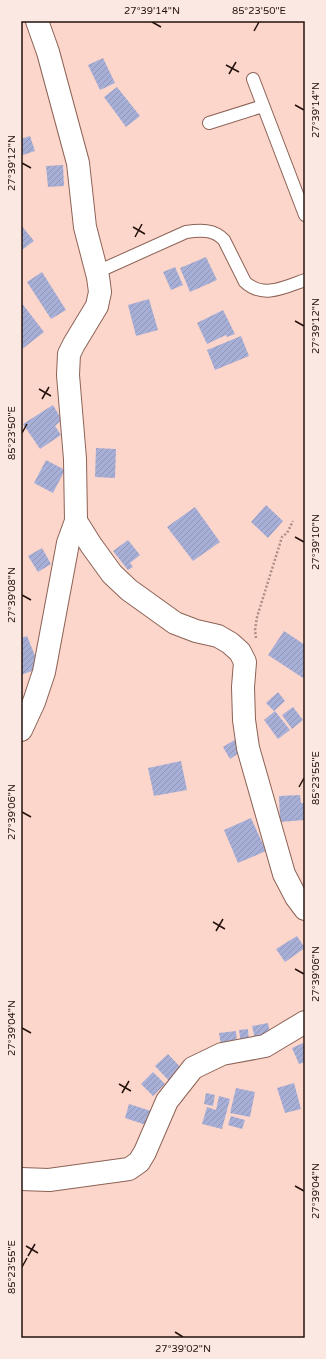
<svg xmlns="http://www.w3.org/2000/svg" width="326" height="1359" font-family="'Varela Round',sans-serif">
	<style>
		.building { fill: url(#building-hatch) }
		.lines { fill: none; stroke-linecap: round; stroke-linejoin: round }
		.service-casing { stroke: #8c6255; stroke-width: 14 }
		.minor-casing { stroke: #8c6255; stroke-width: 24 }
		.path { stroke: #ad8e86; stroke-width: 2.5; stroke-dasharray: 2 2; stroke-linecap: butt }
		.service { stroke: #fff; stroke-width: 12 }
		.minor { stroke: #fff; stroke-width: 22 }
		.ticks { fill: none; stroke: #23120d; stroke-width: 1.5 }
		.neatline { fill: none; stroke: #23120d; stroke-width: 1.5 }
		.ticks-label { font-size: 10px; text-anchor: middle; fill: #23120d }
	</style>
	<defs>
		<pattern id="building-hatch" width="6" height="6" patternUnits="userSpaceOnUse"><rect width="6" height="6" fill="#a8afd7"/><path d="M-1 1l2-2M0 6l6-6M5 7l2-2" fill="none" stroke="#9096b7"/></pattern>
	</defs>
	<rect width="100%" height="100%" fill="#fdd6cb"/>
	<g class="building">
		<path d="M103,58L115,83L100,90L88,65Z"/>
		<path d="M117,87L140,116L126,127L104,97Z"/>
		<path d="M30,136L35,151L23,155L21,150V139Z"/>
		<path d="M63,165L64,186L48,187L46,166Z"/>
		<path d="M21,225L34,241L22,250L21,249Z"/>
		<path d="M206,257L217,280L190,292L180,268Z"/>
		<path d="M175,267L183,285L171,290L163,272Z"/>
		<path d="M42,272L66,310L51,319L27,282Z"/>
		<path d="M149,299L158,330L136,336L128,305Z"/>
		<path d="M21,302L44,332L21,350Z"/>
		<path d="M223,310L235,334L227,337L226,335L207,344L197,323Z"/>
		<path d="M241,336L249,356L215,370L207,350Z"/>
		<path d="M53,405L62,420L55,426L61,435L40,449L23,424Z"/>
		<path d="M96,448L116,449L115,478L95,477Z"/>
		<path d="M46,460L65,470L53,493L34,483Z"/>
		<path d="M266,505L283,521L268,538L251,522Z"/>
		<path d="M195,507L220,542L193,561L167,527Z"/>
		<path d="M128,540L140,555L130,563L133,567L128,570L113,551Z"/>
		<path d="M42,548L51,564L38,572L28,556Z"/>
		<path d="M284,631L305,645V675L303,678L268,655Z"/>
		<path d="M27,636L40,668L21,675V638Z"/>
		<path d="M278,692L285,701L274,711L266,703Z"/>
		<path d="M293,707L303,720L292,729L282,715Z"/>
		<path d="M275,711L290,730L278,739L264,720Z"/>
		<path d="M236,739L242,751L230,759L223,747Z"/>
		<path d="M181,761L187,790L154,796L148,768Z"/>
		<path d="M300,795L301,803H305V820L280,822L279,796Z"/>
		<path d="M251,818L266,851L238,863L224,830Z"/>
		<path d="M297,936L305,948L285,962L276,949Z"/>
		<path d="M268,1023L271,1040L256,1043L252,1026Z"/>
		<path d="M248,1029L249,1043L241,1044L239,1030Z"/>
		<path d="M236,1031L237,1043L221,1045L219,1033Z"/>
		<path d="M303,1043L305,1049V1062L299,1064L292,1048Z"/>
		<path d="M168,1054L184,1071L171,1083L155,1066Z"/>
		<path d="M153,1072L165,1084L153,1096L141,1084Z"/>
		<path d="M294,1083L301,1109L285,1113L277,1088Z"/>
		<path d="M236,1088L255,1092L250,1117L230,1113Z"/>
		<path d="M206,1093L215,1095L213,1106L204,1104Z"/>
		<path d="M219,1096L230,1099L222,1129L202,1124L207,1107L216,1110Z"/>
		<path d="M129,1104L151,1111L146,1125L125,1118Z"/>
		<path d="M231,1116L245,1120L242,1129L228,1125Z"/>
	</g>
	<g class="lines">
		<defs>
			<g id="service">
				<path d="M253,79L305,215"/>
				<path d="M209,123L263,106"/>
				<path d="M97,272L186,232C200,230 214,229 224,240L245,282C263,299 285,287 305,280"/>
			</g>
			<g id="minor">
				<path d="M37,21L48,52L78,163L85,227L98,277L100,292L97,306L74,344L69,354L68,375L75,459L76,521L91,545L112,574L129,590L175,623L196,631L218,636L230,643L240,652L245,662L243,687L244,720L248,748L284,874L296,897L305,909"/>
				<path d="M21,730L34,702L44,672L68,543L76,521"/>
				<path d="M21,1179L49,1180L129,1169L139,1162L145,1152L167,1101L193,1068L222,1054L265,1046L305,1022"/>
			</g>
		</defs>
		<use href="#service" class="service-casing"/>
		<use href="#minor" class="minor-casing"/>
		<path class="path" d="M256,638L255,630L257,617L282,537L287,533L293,521"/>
		<use href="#service" class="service"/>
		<use href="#minor" class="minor"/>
	</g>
	<path class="ticks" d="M152,22L161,27M254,31L259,22M226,65L239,72M229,74L236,62M295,105L304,110M22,163L31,168M133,227L145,234M135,237L142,224M295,321L304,326M39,389L51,396M42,399L49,387M22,433L27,424M295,537L304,542M22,595L31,600M299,787L304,778M22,812L31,817M213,922L225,929M216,931L223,919M295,969L304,974M22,1028L31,1033M119,1084L131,1091M122,1093L129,1081M295,1186L304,1191M26,1246L38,1253M28,1256L35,1244M22,1267L27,1258M175,1332L183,1337"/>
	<rect width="326" height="1359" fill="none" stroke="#fce8e2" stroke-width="44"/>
	<rect x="22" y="22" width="282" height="1315" class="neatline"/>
	<g class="ticks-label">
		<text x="152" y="14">27°39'14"N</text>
		<text x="259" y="14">85°23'50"E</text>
		<text transform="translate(315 110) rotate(-90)" y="4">27°39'14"N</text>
		<text transform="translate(11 163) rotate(-90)" y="4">27°39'12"N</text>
		<text transform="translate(315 326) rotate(-90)" y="4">27°39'12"N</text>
		<text transform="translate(11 433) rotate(-90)" y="4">85°23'50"E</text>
		<text transform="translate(315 542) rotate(-90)" y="4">27°39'10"N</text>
		<text transform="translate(11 595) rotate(-90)" y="4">27°39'08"N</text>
		<text transform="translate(315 778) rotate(-90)" y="4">85°23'55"E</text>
		<text transform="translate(11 812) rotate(-90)" y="4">27°39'06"N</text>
		<text transform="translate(315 974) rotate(-90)" y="4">27°39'06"N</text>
		<text transform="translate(11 1028) rotate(-90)" y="4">27°39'04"N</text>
		<text transform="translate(315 1191) rotate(-90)" y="4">27°39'04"N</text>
		<text transform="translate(11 1267) rotate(-90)" y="4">85°23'55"E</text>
		<text x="183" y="1352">27°39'02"N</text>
	</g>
</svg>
